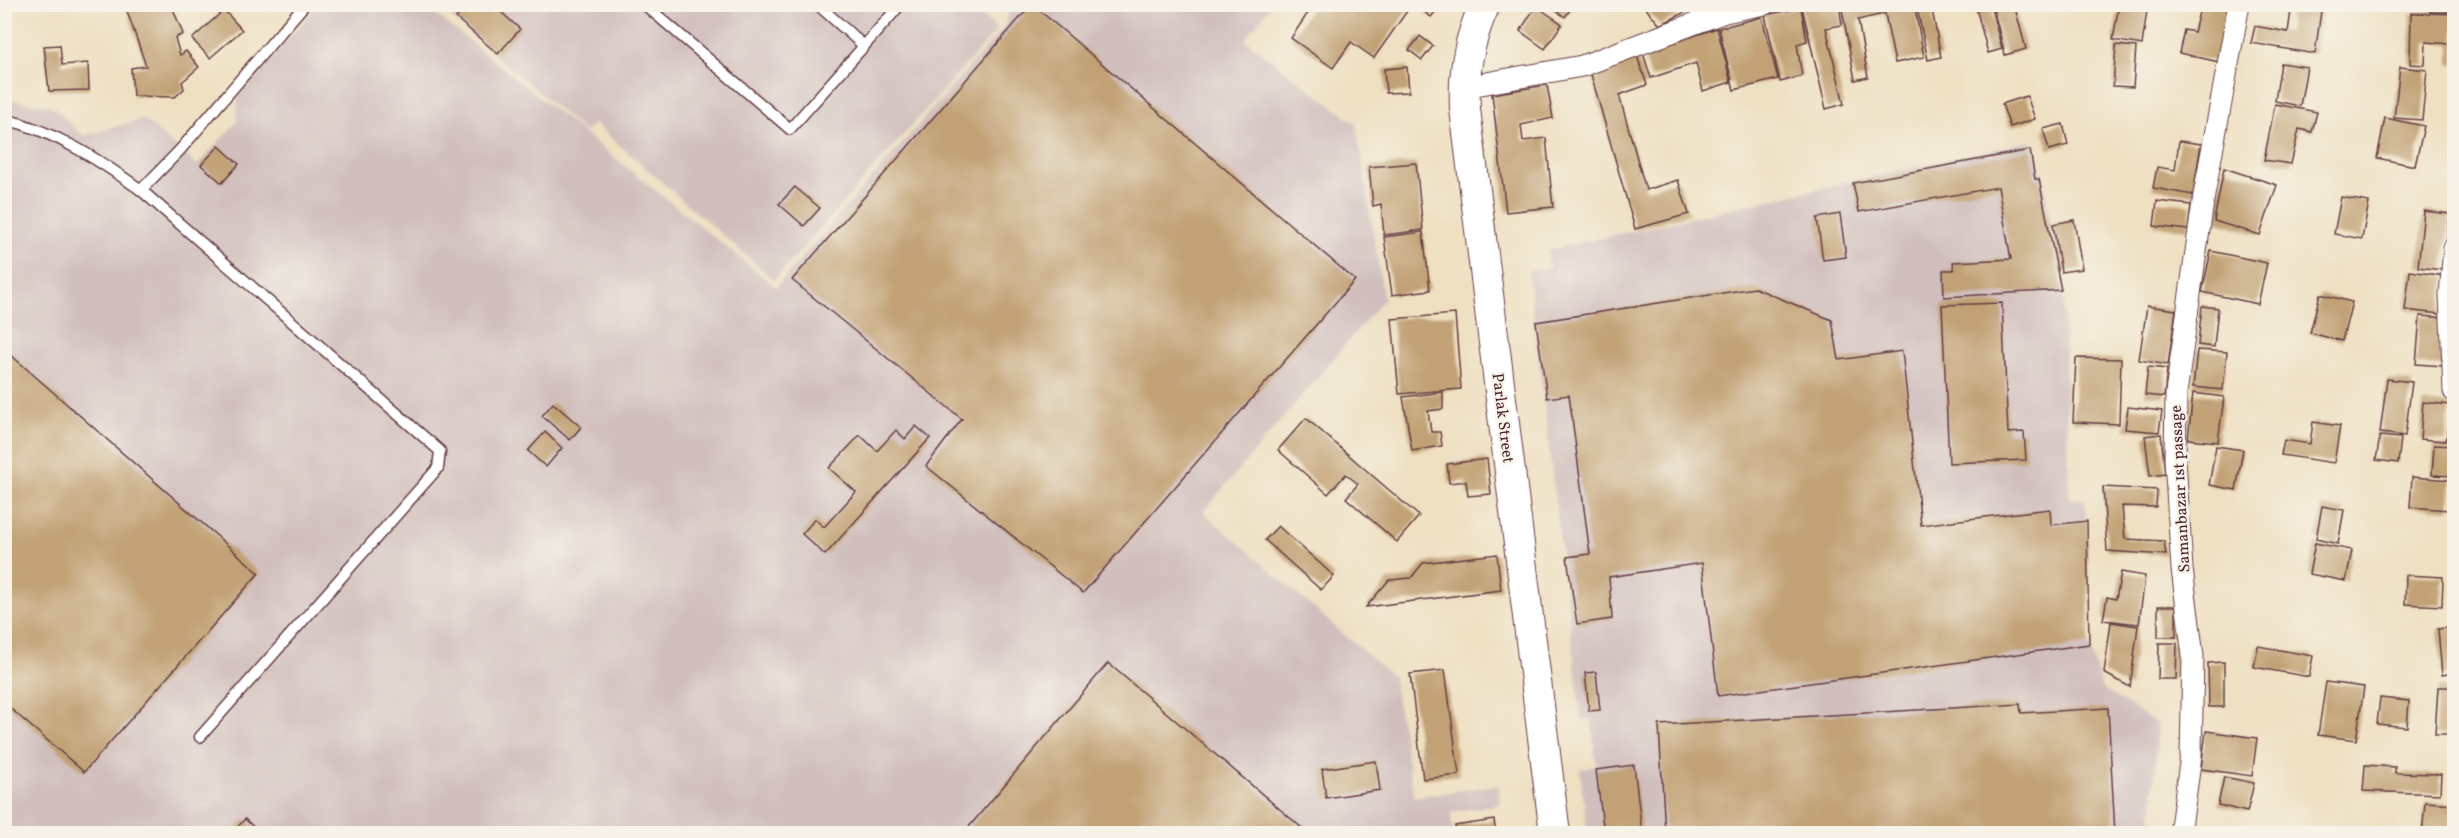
<svg xmlns="http://www.w3.org/2000/svg" width="2459" height="838" font-family="Vollkorn,serif">
	<style>
		.industrial { fill: #d1bfbd }
		.building { fill: #c1a174 }
		.lines { fill: none; stroke-linecap: round; stroke-linejoin: round }
		.service-casing { stroke: #633c42; stroke-width: 13 }
		.minor-casing { stroke: #633c42; stroke-width: 23 }
		.secondary-casing { stroke: #633c42; stroke-width: 32 }
		.service { stroke: #fff; stroke-width: 10 }
		.minor { stroke: #fff; stroke-width: 21 }
		.secondary { stroke: #fff; stroke-width: 30 }
		.labels { text-anchor: middle; stroke-width: 4.5; stroke-linejoin: round; paint-order: stroke }
		.street-label { font-size: 16px; fill: #4a1f2b; stroke: #f7f3e8 }
	</style>
	<rect width="100%" height="100%" fill="#f7f3e8"/>
	<filter id="ink" filterUnits="userSpaceOnUse"><feTurbulence type="fractalNoise" baseFrequency=".0167" numOctaves="2"/><feDisplacementMap in="SourceGraphic" scale="12" xChannelSelector="R" yChannelSelector="G"/><feConvolveMatrix kernelMatrix="1 2 1 2 8 2 1 2 1" color-interpolation-filters="sRGB"/></filter>
	<filter id="wash" filterUnits="userSpaceOnUse"><feTurbulence type="fractalNoise" baseFrequency=".008" numOctaves="4" result="noise"/><feDisplacementMap in="SourceGraphic" scale="24" xChannelSelector="R" yChannelSelector="G"/><feGaussianBlur stdDeviation="1.35" result="paint"/><feColorMatrix in="noise" values="0 0 0 0 0 0 0 0 0 0 0 0 0 0 0 0 0 1.4 0 .05"/><feComposite in="paint" operator="in"/></filter>
	<g filter="url(#wash)">
		<rect width="100%" height="100%" fill="#efe0c2"/>
		<g class="industrial">
			<path d="M967,4L998,29L774,280L594,123L585,132L437,5Z"/>
			<path d="M318,5H424L776,287L1005,26L1011,5H1271L1245,40L1356,124L1384,299L1203,512L1393,677L1414,797L1498,785L1500,804L1451,812L1453,834L5,833L4,99L52,106L83,136L143,119L197,165L237,122V97Z"/>
			<path d="M2030,141L2043,178L2063,290L2069,499H2085L2089,644L2102,689L2158,724L2151,833H1587L1580,769L1596,766L1591,719H1581L1528,271L1549,268L1548,250Z"/>
		</g>
		<g id="blocks">
			<g class="building">
				<path d="M145,4H171L183,34L175,38L180,55L186,51L199,67L182,82L184,89L175,97L133,96L131,68L146,66L127,11Z"/>
				<path d="M468,4H492L520,29L498,54L456,18Z"/>
				<path d="M1032,4L1355,280L1083,593L926,466L962,419L792,280Z"/>
				<path d="M1314,4H1412L1374,58L1351,42L1333,68L1291,38Z"/>
				<path d="M1425,4H1442L1431,17L1423,11Z"/>
				<path d="M1547,4H1574L1565,17Z"/>
				<path d="M1642,4H1701L1660,25Z"/>
				<path d="M1819,4H1839L1842,25L1826,28L1844,104L1826,109L1802,8Z"/>
				<path d="M1841,4H1881L1883,14L1858,20L1868,77L1855,80Z"/>
				<path d="M1883,4H1914L1924,57L1895,63Z"/>
				<path d="M1916,4H1931L1941,57L1928,60Z"/>
				<path d="M1975,4H1990L2002,49L1988,53Z"/>
				<path d="M1992,4H2014L2026,49L2005,55Z"/>
				<path d="M2119,4H2148L2142,45L2113,40Z"/>
				<path d="M2201,4H2233L2219,62L2179,53L2184,30L2194,32Z"/>
				<path d="M2292,4H2322L2315,54L2251,43L2255,26L2288,32Z"/>
				<path d="M2429,4H2454V12H2430Z"/>
				<path d="M1536,6L1562,24L1545,49L1520,31Z"/>
				<path d="M1801,8L1807,41L1797,44L1802,76L1780,82L1765,15Z"/>
				<path d="M224,10L242,30L210,58L192,39Z"/>
				<path d="M2411,13L2454,14V65H2450V44L2426,42L2425,65L2410,64Z"/>
				<path d="M1762,17L1778,79L1734,90L1719,28Z"/>
				<path d="M1717,28L1731,82L1703,91L1696,63L1651,78L1643,53Z"/>
				<path d="M1420,36L1433,46L1422,60L1409,50Z"/>
				<path d="M60,45L62,65L88,63L89,90L49,91L44,46Z"/>
				<path d="M2116,45L2136,47L2133,87L2113,86Z"/>
				<path d="M1637,56L1647,85L1619,95L1646,190L1678,180L1689,214L1635,229L1590,71Z"/>
				<path d="M2281,63L2307,67L2300,106L2275,101Z"/>
				<path d="M1407,67L1409,92L1386,93L1384,69Z"/>
				<path d="M2400,67L2427,70L2422,120L2394,118Z"/>
				<path d="M1547,85L1553,118L1521,125L1523,141L1546,138L1553,207L1506,212L1492,94Z"/>
				<path d="M2027,96L2035,119L2010,127L2002,104Z"/>
				<path d="M2275,104L2317,112L2312,132L2299,129L2291,164L2264,160Z"/>
				<path d="M2385,118L2424,126L2415,166L2377,158Z"/>
				<path d="M2063,124L2068,145L2049,150L2043,129Z"/>
				<path d="M2179,141L2201,144L2193,195L2153,188L2157,167L2175,170Z"/>
				<path d="M219,146L239,164L222,183L201,165Z"/>
				<path d="M2030,150L2035,179H2039L2061,290L1944,297L1943,270H1954L1953,262L2011,259L1998,187L1859,212L1853,183Z"/>
				<path d="M1416,163L1423,230L1384,235L1381,204L1373,206L1369,167Z"/>
				<path d="M2224,168L2277,185L2260,235L2214,221Z"/>
				<path d="M795,187L820,208L804,226L779,204Z"/>
				<path d="M2341,197L2369,202L2362,239L2334,234Z"/>
				<path d="M2157,201L2191,205L2188,230L2154,226Z"/>
				<path d="M2424,211L2450,214L2443,270L2418,267Z"/>
				<path d="M1840,214L1846,257L1823,260L1817,218Z"/>
				<path d="M2074,220L2082,269L2061,272L2053,224Z"/>
				<path d="M1423,232L1430,290L1392,295L1384,237Z"/>
				<path d="M2211,251L2267,263L2258,304L2202,292Z"/>
				<path d="M2410,271L2445,276L2440,314L2405,310Z"/>
				<path d="M1755,288L1832,320L1839,360L1902,351L1921,525L2050,509L2051,525L2087,521L2089,644L1718,696L1702,563L1609,577L1612,619L1577,624L1567,557L1590,554L1569,395L1547,398L1536,322Z"/>
				<path d="M2320,294L2352,302L2342,341L2310,333Z"/>
				<path d="M2002,303L2008,433L2024,432L2026,460L1949,463L1942,305Z"/>
				<path d="M2147,306L2176,310L2168,365L2139,360Z"/>
				<path d="M2202,306L2218,308L2214,347L2198,345Z"/>
				<path d="M1455,314L1461,389L1399,394L1392,319Z"/>
				<path d="M2420,316L2447,318L2443,366L2416,364Z"/>
				<path d="M4,349L259,573L84,772L4,703Z"/>
				<path d="M2197,350L2227,352L2223,390L2193,387Z"/>
				<path d="M2076,358L2121,359L2119,424L2073,422Z"/>
				<path d="M2148,367L2167,369L2164,397L2145,395Z"/>
				<path d="M2387,379L2412,382L2405,436L2380,433Z"/>
				<path d="M1443,392V409L1428,411L1431,432H1440L1442,446L1412,451L1403,397Z"/>
				<path d="M2193,393L2224,397L2218,442L2188,439Z"/>
				<path d="M2423,402L2450,405L2446,441L2420,439Z"/>
				<path d="M553,403L581,427L570,440L542,416Z"/>
				<path d="M2128,407L2162,411L2159,432L2125,429Z"/>
				<path d="M1306,418L1419,516L1397,542L1346,498L1358,484L1346,474L1328,494L1278,450Z"/>
				<path d="M2313,422L2340,426L2334,463L2281,455L2284,440L2310,444Z"/>
				<path d="M916,426L930,438L825,555L802,534L815,519L824,527L856,492L829,468L860,435L877,451L896,430L905,439Z"/>
				<path d="M545,432L562,448L546,467L528,451Z"/>
				<path d="M2161,434L2165,474L2150,476L2145,436Z"/>
				<path d="M2380,436L2401,438L2398,463L2376,460Z"/>
				<path d="M2434,445L2454,446L2453,476L2432,475Z"/>
				<path d="M2216,446L2243,450L2236,490L2209,485Z"/>
				<path d="M1487,459L1491,494L1468,496L1466,481L1449,483L1447,464Z"/>
				<path d="M2412,477L2451,480L2449,510L2410,507Z"/>
				<path d="M2103,487L2157,490L2156,507L2122,506L2125,539L2164,541L2166,555L2107,551Z"/>
				<path d="M2322,506L2344,510L2338,544L2316,539Z"/>
				<path d="M1278,526L1334,576L1321,590L1265,540Z"/>
				<path d="M2315,543L2352,550L2346,581L2309,574Z"/>
				<path d="M1497,554L1501,590L1366,607L1389,580L1411,578L1423,563Z"/>
				<path d="M2121,572L2145,576L2139,624L2103,620L2107,597L2116,599Z"/>
				<path d="M2406,575L2443,577L2442,606L2405,604Z"/>
				<rect x="2158" y="606" width="18" height="31"/>
				<path d="M2111,622L2138,626L2130,687L2104,673Z"/>
				<path d="M2454,627V673L2442,675L2438,629Z"/>
				<path d="M2159,643H2177L2176,679H2158Z"/>
				<path d="M2258,646L2313,656L2309,677L2254,667Z"/>
				<path d="M2224,662V707H2209L2208,663Z"/>
				<path d="M1108,663L1309,834H975L968,828Z"/>
				<path d="M1445,670L1459,775L1423,779L1410,674Z"/>
				<path d="M1596,672L1600,710L1589,711L1585,673Z"/>
				<path d="M2326,682L2364,687L2356,740L2318,735Z"/>
				<path d="M2438,687H2454V734H2435Z"/>
				<path d="M2380,698L2409,701L2407,727L2377,724Z"/>
				<path d="M2020,704L2021,713L2108,708L2115,834H1665L1659,725Z"/>
				<path d="M2206,731L2257,738L2252,776L2201,769Z"/>
				<path d="M1376,761L1380,790L1326,798L1322,769Z"/>
				<path d="M1634,765L1642,834H1604L1596,770Z"/>
				<path d="M2365,765L2395,767V773L2441,774L2440,794L2363,791Z"/>
				<path d="M2224,777L2254,783L2247,812L2218,805Z"/>
				<path d="M2425,802L2454,804V834H2422Z"/>
				<path d="M245,819L261,834H231Z"/>
				<path d="M1494,820L1496,834H1456L1455,826Z"/>
			</g>
		</g>
	</g>
	<g filter="url(#ink)">
		<use href="#blocks" fill-opacity="0" stroke="#633c42" stroke-width="1.5"/>
		<g class="lines">
			<defs>
				<g id="service">
					<path d="M644,4L790,129L864,46"/>
					<path d="M817,4L864,46L901,4"/>
					<path d="M4,119C55,131 99,160 141,190L180,150L305,4"/>
					<path d="M141,190L440,451L438,468L200,737"/>
				</g>
				<g id="minor">
					<path d="M1464,87L1582,66L1725,12L1765,4"/>
					<path d="M2454,248L2450,295L2454,391"/>
					<path d="M2180,834L2191,756L2193,656L2182,569L2175,459L2176,393L2204,195L2239,4"/>
				</g>
				<path id="secondary" d="M1485,4C1469,39 1463,71 1465,109L1555,834"/>
			</defs>
			<use href="#service" class="service-casing"/>
			<use href="#minor" class="minor-casing"/>
			<use href="#secondary" class="secondary-casing"/>
			<use href="#service" class="service"/>
			<use href="#minor" class="minor"/>
			<use href="#secondary" class="secondary"/>
		</g>
	</g>
	<g class="labels">
		<g class="street-label">
			<text transform="translate(1504 418) rotate(83)" y="6">Parlak Street</text>
			<text transform="translate(2179 489) rotate(-93)" y="6">Samanbazar 1st passage</text>
		</g>
	</g>
	<rect width="2459" height="838" fill="none" stroke="#f7f3e8" stroke-width="24"/>
</svg>
